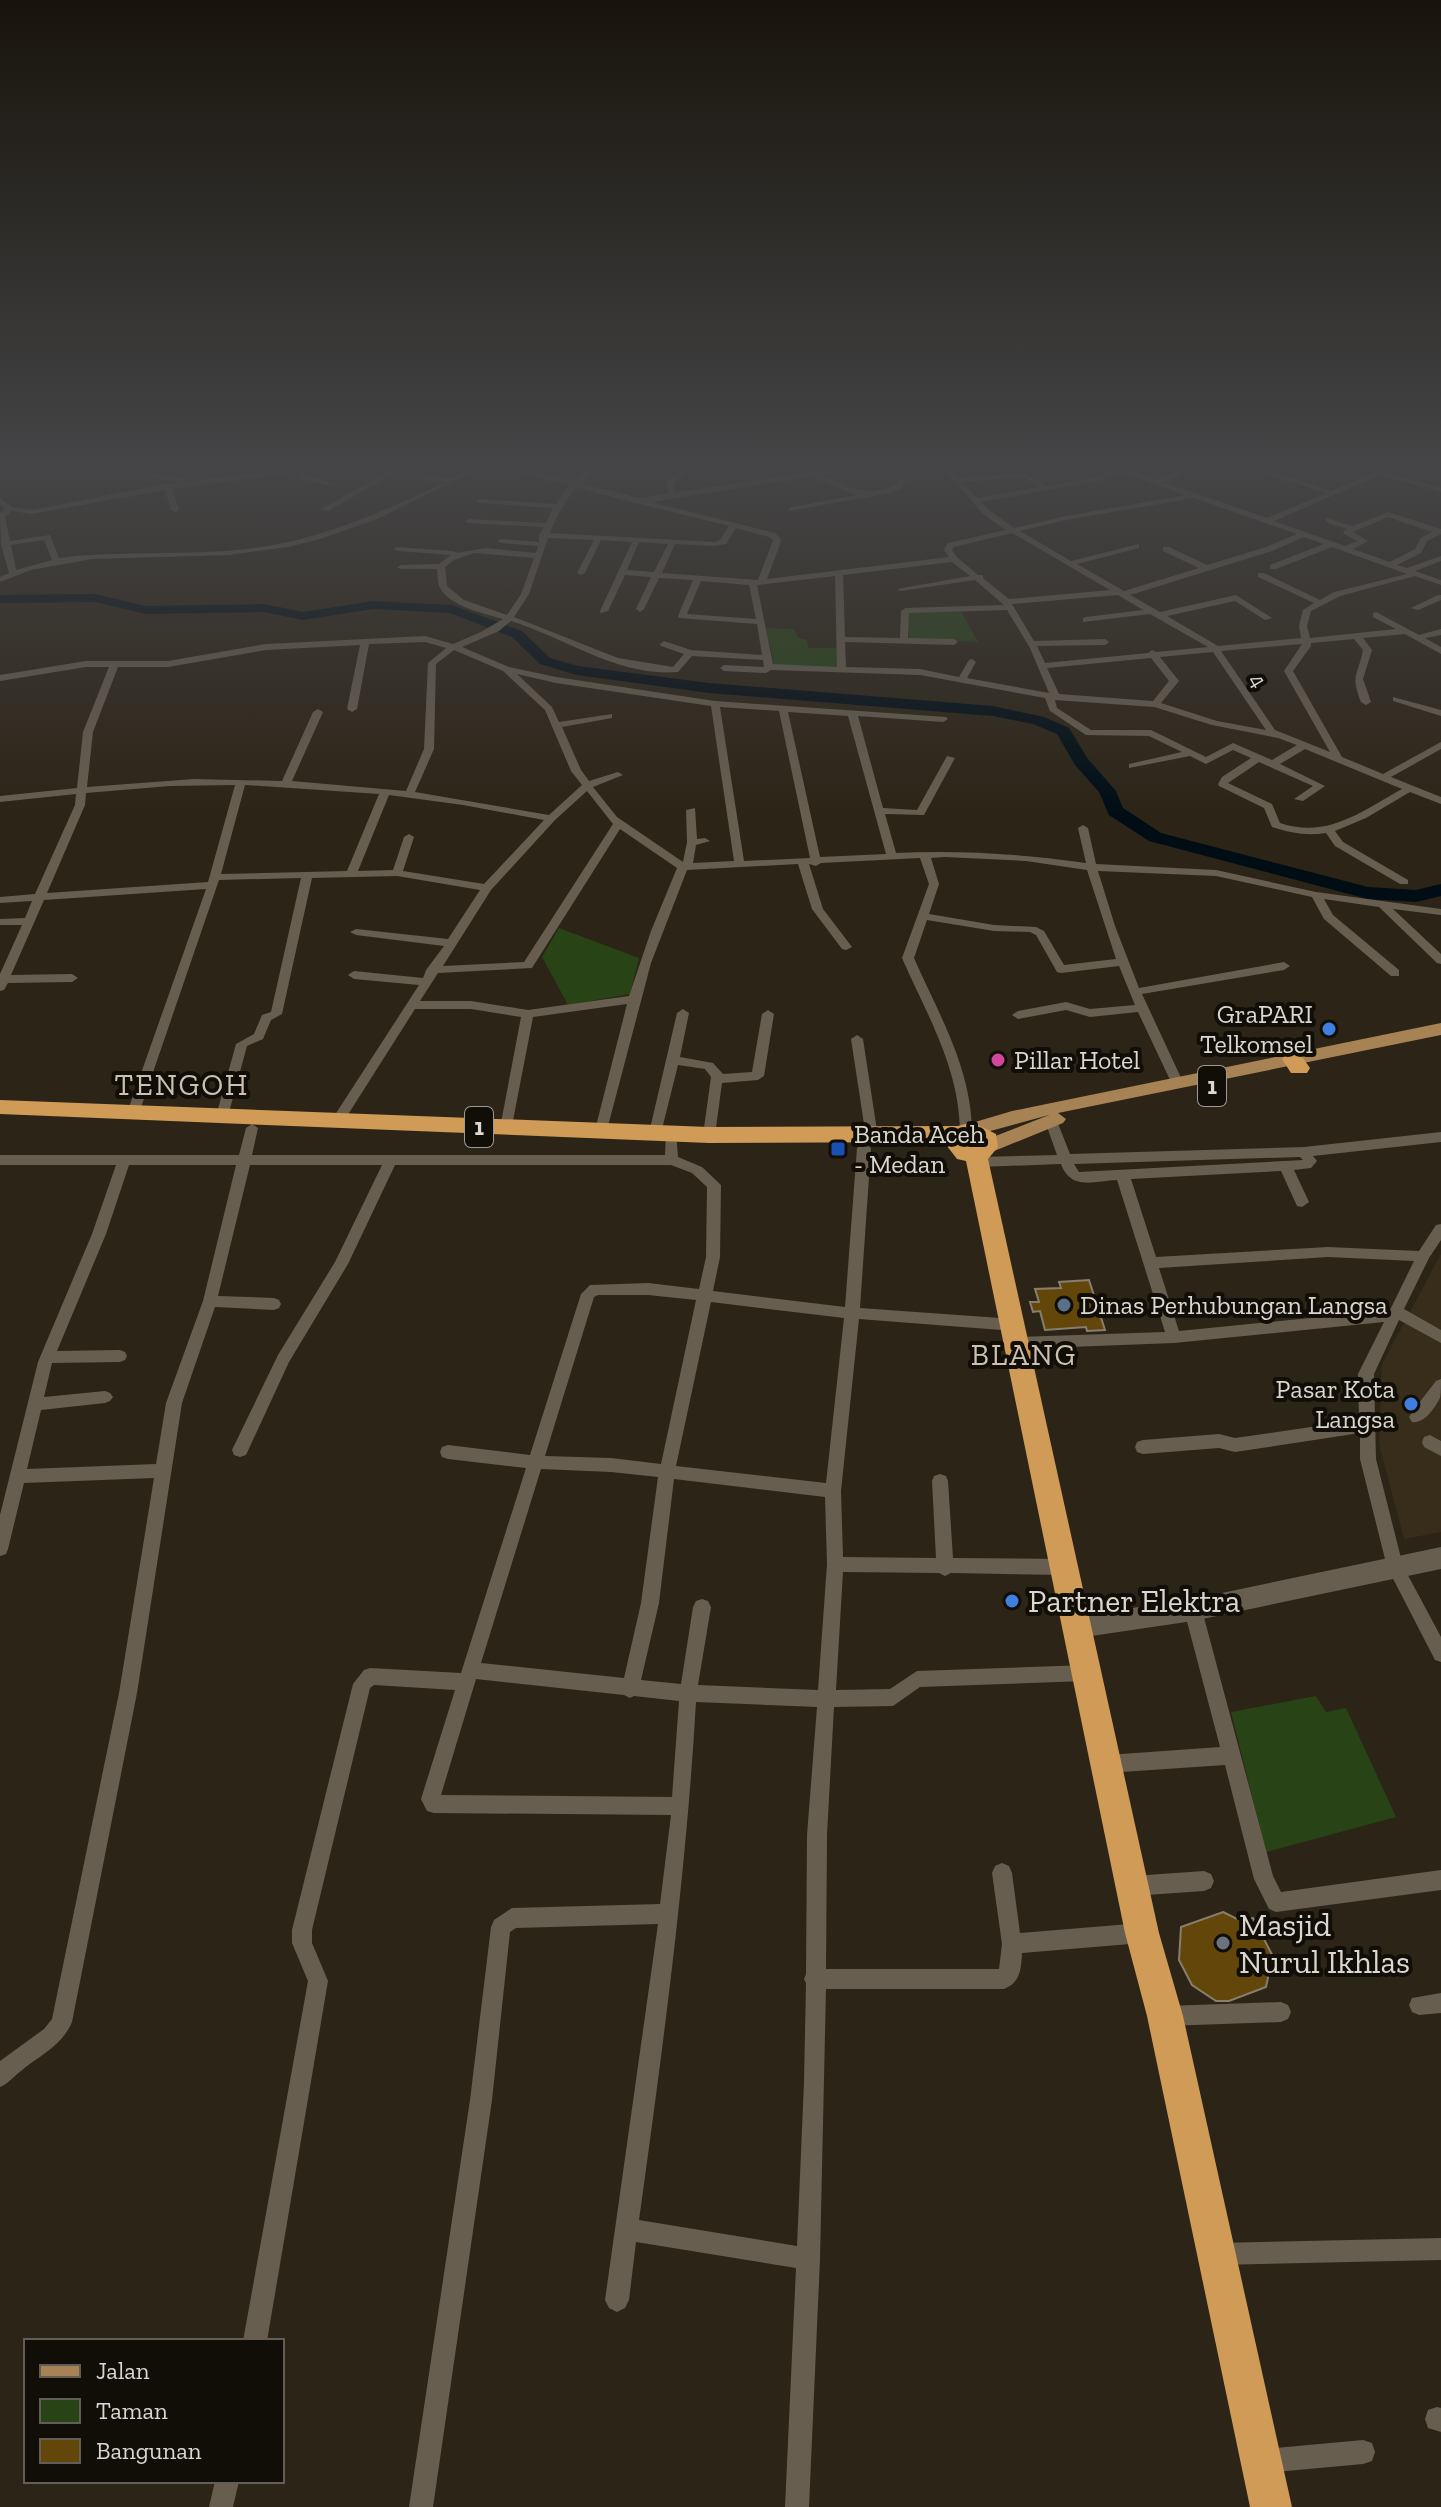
<svg xmlns="http://www.w3.org/2000/svg" width="1441" height="2507" font-family="'Zilla Slab',serif">
	<style>
		.built { fill: #382d1b }
		.green { fill: #284316 }
		.lines { fill: none; stroke-linecap: round; stroke-linejoin: round }
		.river { fill: #000d15; fill-rule: evenodd }
		.building { fill: #634609; stroke: #887e6e; stroke-width: 2 }
		.street { fill: #675e4f; fill-rule: evenodd }
		.secondary { fill: #675e4f; fill-rule: evenodd }
		.primary { fill: #a68254; fill-rule: evenodd }
		.highway { fill: #d09a57; fill-rule: evenodd }
		.shop-dot { fill: #3f7fe0; stroke: #110e08; stroke-width: 3 }
		.hotel-dot { fill: #d1479c; stroke: #110e08; stroke-width: 3 }
		.transit-dot { fill: #1a4fb4; stroke: #110e08; stroke-width: 3 }
		.service-dot { fill: #5c6f8a; stroke: #110e08; stroke-width: 3 }
		.worship-dot { fill: #6b7280; stroke: #110e08; stroke-width: 3 }
		.labels { text-anchor: middle; stroke-width: 8; stroke-linejoin: round; paint-order: stroke }
		.far-street-label { font-size: 22px; fill: #dbd6ce; stroke: #110e08 }
		.shield { fill: #110e08; stroke: #9e9a93; stroke-width: 2 }
		.shield-label { font-size: 24px; font-weight: bold; fill: #dbd6ce }
		.poi-label { font-size: 26px; fill: #dbd6ce; stroke: #110e08; text-anchor: start }
		.quarter-label { font-size: 30px; letter-spacing: 2px; fill: #ccc1b1; stroke: #110e08 }
		.near-poi-label { font-size: 32px; fill: #dbd6ce; stroke: #110e08; text-anchor: start }
	</style>
	<rect width="100%" height="100%" fill="#2c2416"/>
	<path class="built" d="M1441,1254V1532L1404,1539L1379,1444L1382,1364Z"/>
	<g class="green">
		<path d="M961,611L978,642L909,639L907,613Z"/>
		<path d="M766,628L794,629L798,638L807,640L808,648H838L839,668L774,665Z"/>
		<path d="M559,928L639,958L630,994L568,1005L542,957Z"/>
		<path d="M1316,1696L1326,1712L1346,1708L1396,1817L1266,1852L1231,1712Z"/>
	</g>
	<g class="lines">
		<path class="river" d="M95,594L146,606L264,604L303,612L373,601L452,605L522,631L550,658L578,666L709,683L993,706L1044,717L1069,728L1088,759L1116,791L1123,808L1161,833L1368,887L1416,890L1441,884V896L1416,902L1368,899L1149,841L1109,815L1099,792L1075,765L1057,734L1033,724L993,716L709,693L577,675L540,664L512,637L450,613L373,609L303,620L264,612L146,614L95,602L0,603V595Z"/>
	</g>
	<g class="building">
		<path d="M1089,1280L1105,1330L1087,1331L1086,1327L1045,1330L1040,1311L1033,1312L1030,1302H1039L1035,1289L1061,1288L1059,1282Z"/>
		<path d="M1223,1912L1241,1921L1253,1918L1280,1970L1269,1973L1266,1987L1229,2001H1216L1192,1985L1179,1960L1181,1927Z"/>
	</g>
	<g class="lines">
		<g class="street">
			<path d="M165,466H173L161,475L184,479V483L152,478V474Z"/>
			<path d="M308,466H329L302,471L306,475L335,483V487L300,479L295,472L172,489L179,510L175,512L171,510L165,490L32,514L12,511L5,517L10,541L50,535L59,558C127,550 195,557 262,547C327,537 387,510 446,482L425,480V476L453,478L476,466H485L377,519L320,539L288,547L228,555L92,559L31,570L0,582V577L9,573L1,544L0,513L5,509L0,504V498L12,507L32,510L159,485ZM44,540L52,560L16,570L11,545Z"/>
			<path d="M398,466H407L328,511L321,509Z"/>
			<path d="M684,466H692L674,484L676,496L669,498L666,483Z"/>
			<path d="M941,466H948L959,478L1025,473L1046,486L1096,477L1114,469L1109,466H1120L1157,480L1173,473L1181,466H1188L1179,477L1164,482L1267,518L1326,493L1258,471L1261,467L1332,491L1389,466H1399L1387,473L1441,488V492L1380,475L1274,521L1345,546L1358,541L1344,534L1343,532L1347,529L1326,522V518L1353,526L1388,512L1441,529V534L1427,541L1421,553L1397,565L1407,568L1441,556V561L1415,571L1441,580V585L1415,576L1340,596L1311,611L1307,626L1310,638L1396,629L1373,617V613L1376,612L1419,635L1441,629V635L1425,638L1441,647V654L1405,634L1363,638L1372,650L1363,679L1371,702L1366,705L1361,702C1350,674 1358,676 1363,650L1354,639L1311,643V646L1293,671L1342,757L1383,774L1441,742V749L1391,777L1441,797V804L1410,792L1366,818L1335,831L1343,842L1408,880V884H1400L1335,846L1326,833C1306,836 1291,833 1272,827L1264,808L1219,786L1218,784L1222,777L1251,758L1233,750L1206,764L1190,756L1129,768V764L1182,752L1149,736L1086,735L1050,711L1045,698L920,675L771,670L766,673L724,671L720,668L724,665L764,667L763,660L692,656L678,672C618,677 566,638 511,621L499,631L462,647L509,667L556,677L715,701L946,717L948,719L943,722L858,716L883,808L917,810L947,756L955,758L924,815L885,814L896,853C960,850 1022,854 1086,863L1078,828L1083,825L1088,828L1096,864L1216,870L1316,892L1441,909V915L1393,909L1441,954V964L1437,963L1379,907L1324,899L1333,915L1399,970V976H1391L1324,919L1312,897L1216,876L1098,871L1115,926L1139,988L1284,962L1290,966L1284,970L1142,994L1183,1082L1177,1086L1171,1082L1138,1012L1090,1017L1066,1010L1018,1019L1012,1015L1018,1011L1066,1002L1090,1009L1135,1005L1119,966L1061,973L1057,972L1036,935L1030,932L994,931L927,920L914,958C939,1015 971,1067 972,1131L966,1136L960,1131C959,1067 927,1015 902,958L929,884L920,858L821,863L816,866L809,864L823,909L852,947L846,950L842,949L812,909L798,864L687,870L651,963L607,1130L601,1135L595,1130L627,1004L533,1017L511,1131L506,1132L500,1128L521,1017L471,1009H415L342,1124H332L331,1121L419,985L354,979L348,975L354,971L423,978L426,970L444,946L356,935L350,932L356,929L448,939L480,890L397,876L312,878L282,1014L271,1020L263,1039L247,1046L228,1116L222,1120L216,1116L236,1044L254,1034L262,1015L271,1012L301,878L219,880L138,1116L133,1117L127,1113L206,889L44,900L11,975L72,974L78,978L72,982L8,983L4,990L0,991V974L22,925H0V919L25,918L32,901L0,903V897L35,894L75,805L76,794L0,802V796L77,788L83,732L109,667H86L0,681V675L86,661H168L266,644L425,636L453,644L481,632L503,619C486,614 449,606 440,588C437,583 438,574 437,569H401L397,567L401,565L439,564L451,555L398,551L394,549L395,547L453,551L457,553L486,548L536,553L538,546L501,543L497,541L501,539L539,542V535L544,527L469,523L465,521L469,519L546,523L553,508L480,503L476,501L480,499L556,504L571,483L592,467L595,471C573,489 560,506 550,533L715,542L720,540L729,526L636,503V499H639L775,533L781,539L780,544L767,579L949,557L944,550L948,543L1006,530L983,514ZM1121,472L1185,495L1066,516L1014,528L989,510L981,502L1098,481ZM1024,477L1038,487L977,498L962,482ZM1194,498L1297,534L1266,547L1207,565L1169,547H1163V551L1199,568L1124,591L1077,564L1139,548V544L1071,561L1020,531L1066,520ZM1388,517L1432,532L1421,538L1415,549L1390,562L1353,549L1368,541L1353,532ZM736,528L769,537L773,540L758,580L662,573L675,544L715,546L726,544ZM1012,533L1110,590L1009,599L983,578V575H978L957,557L952,550L954,547ZM1304,537L1324,544L1270,565V569H1276L1332,547L1407,574L1334,592L1320,600L1264,573H1258V577L1314,603L1303,610L1299,626L1301,638L1218,646L1167,616L1235,601L1265,620L1272,618L1236,595L1160,612L1130,595L1272,551ZM548,538L594,540L577,573L581,575L585,573L601,540L632,542L600,611L601,613L608,611L625,575L651,577L636,609L640,612L644,609L659,578L693,580L678,616L679,618L757,624L762,655L691,650L664,641L660,644L661,646L684,654L673,667L618,658L514,617L529,594ZM639,542L668,544L654,572L627,570ZM474,553L534,558L521,594L507,615L464,600L447,586L445,567L454,560ZM952,562L970,576L897,589L901,591L975,580L1004,605L905,608L901,611L900,638L845,637L843,575ZM835,576L837,667L773,664L757,585ZM701,581L749,585L756,619L687,614ZM1118,595L1143,610L1086,617L1083,618V622L1150,614L1208,647L1156,652L1152,650L1148,653L1045,663L1037,646L1105,645L1109,642L1105,639L1034,641L1012,604ZM1007,610L1030,648L1049,693L967,678L976,662L972,659L969,660L959,677L920,669L846,667L845,642L954,645L958,642L954,639L908,638L909,613ZM425,642L446,648L428,663L424,749L406,791L292,781L323,712L318,709L313,712L282,781L194,779L87,787L93,732L118,667H168L266,650L360,645L347,709L352,712L357,709L369,644ZM1302,644L1284,671L1330,752L1275,730L1221,651ZM454,650L503,671L545,710L571,771L582,785L549,815L415,792L434,749L436,664ZM1213,652L1266,730L1217,721L1161,703L1179,681L1160,657ZM1151,658L1169,681L1153,701L1059,694L1047,668ZM517,674L556,683L711,706L734,861L693,863L696,845L710,841L705,838L697,839L695,808L686,810L687,842L683,862L617,817L593,787L623,775L618,772L589,781L581,770L562,727L612,718V714L559,722L552,707ZM1055,700L1154,707L1212,725L1278,738L1297,745L1272,760L1233,743L1206,757L1151,730H1091L1057,708ZM720,707L779,711L810,858L744,861ZM788,712L848,716L886,854L820,857ZM1305,749L1402,789C1362,811 1328,839 1280,823L1272,804L1228,783L1259,762L1313,786L1294,799L1303,801L1325,786L1280,764ZM235,785L208,882L47,893L85,805L86,793L170,786ZM245,785L379,794L347,871L221,874ZM587,791L613,824L524,962L443,966L491,890L555,820ZM389,795L463,805L544,820L484,884L403,871L414,837L409,834L404,837L393,870L358,871ZM620,829L677,868L651,931L629,996L528,1010L471,1001H420L438,973L532,968ZM945,857L1026,861L1087,870L1116,959L1064,965L1044,931L1036,927L994,925L929,914L939,884L931,858Z"/>
			<path d="M812,473H818C847,485 864,499 896,485L898,478L905,480L902,488L891,493L789,511V507H792L856,495L812,477Z"/>
			<path d="M1438,595H1441V600L1418,610L1411,608Z"/>
			<path d="M1393,697L1441,710V716L1393,701Z"/>
			<path d="M683,1009L689,1013L680,1057L713,1063L723,1074L752,1072L762,1014L768,1010L774,1014L764,1076L758,1080L722,1083L715,1135L709,1140L703,1135L711,1077L705,1069L678,1065L661,1133L655,1138L649,1133L677,1013Z"/>
			<path d="M857,1035L863,1039L878,1137L872,1142L866,1137L851,1039Z"/>
			<path d="M1051,1117L1057,1121L1070,1154L1304,1147L1441,1132V1142L1313,1156L1317,1161L1311,1168L1294,1170L1309,1202L1302,1207L1297,1206L1281,1171L1131,1179L1156,1257L1328,1247L1419,1251L1436,1225L1441,1224V1240L1429,1258L1404,1309L1441,1330V1343L1399,1320L1374,1374L1376,1459L1403,1566L1441,1637V1662L1435,1660L1387,1567L1360,1459V1433L1235,1452L1219,1448L1143,1454L1137,1452L1135,1447L1137,1442L1143,1440L1219,1434L1235,1438L1359,1420L1358,1374L1384,1322L1174,1343L1018,1349L1013,1347L1011,1343L1013,1339L1018,1337L1165,1332L1117,1180C1094,1181 1071,1191 1061,1164L978,1167L971,1162L978,1157L1057,1155L1045,1121ZM1300,1157L1303,1160L1079,1172L1074,1164ZM1328,1257L1414,1261L1390,1310L1179,1331L1159,1268Z"/>
			<path d="M252,1124L258,1128L252,1155H665L666,1131H676L678,1157L702,1167L721,1185L720,1257L713,1291L845,1307L857,1148L864,1143L871,1148L860,1308L1014,1319L1019,1321L1021,1325L1019,1329L1014,1331L859,1319L841,1491L843,1557L936,1558L932,1481L934,1476L940,1474L946,1476L948,1481L953,1558L1064,1559L1070,1562L1072,1567L1070,1572L1064,1575L951,1573L945,1576L939,1573L843,1572L836,1690L890,1689L917,1671L1086,1665L1092,1667L1095,1673L1092,1679L1086,1681L920,1687L893,1706L834,1707L827,1835L826,1969H999L1002,1944L992,1873L995,1866L1002,1863L1009,1866L1012,1873L1020,1933L1142,1923L1149,1926L1152,1933L1149,1940L1142,1943L1022,1953C1021,1969 1021,1982 1004,1989H826L820,2259L809,2507H785L796,2268L636,2242L629,2300L625,2308L617,2312L609,2308L605,2300L658,1924L516,1928L510,1932L492,2100L433,2507H409L470,2100L491,1927L494,1920L512,1908L660,1904L671,1815L434,1813L427,1811L421,1799L455,1690L374,1685L370,1688L312,1930V1943L328,1981L267,2341H243L308,1981L292,1943V1930L353,1684L364,1670L370,1668L461,1673L526,1468L448,1459L442,1457L440,1452L442,1447L448,1445L530,1455L581,1294L590,1285L648,1283L699,1289L706,1257L707,1187L692,1173L671,1165H395L348,1264L289,1362L246,1455L240,1457L234,1455L232,1450L278,1355L335,1262L382,1165H250L218,1296L274,1298L279,1300L281,1304L279,1308L274,1310L215,1307L182,1403L137,1693L72,2022C62,2046 40,2055 21,2071C13,2077 9,2083 0,2087V2061L44,2029L52,2019L119,1693L154,1478L24,1483L8,1549L6,1554L0,1556V1515L38,1362L92,1234L116,1165H0V1155H239L246,1128ZM129,1165H236L203,1301L166,1403L156,1464L27,1469L41,1410L105,1403L110,1401L113,1397L110,1393L105,1391L44,1397L52,1363L120,1362L125,1360L127,1356L125,1352L120,1350L57,1351L106,1234ZM598,1295H648L696,1300L661,1464L611,1458L545,1456L594,1297ZM711,1302L844,1318L826,1483L676,1466ZM541,1469L611,1472L658,1477L641,1603L624,1678L481,1663ZM674,1479L825,1497L827,1564L818,1690L698,1685L711,1607L708,1601L702,1599L696,1601L693,1607L681,1684L641,1680L659,1603ZM476,1679L624,1695L630,1698L634,1696L679,1701L672,1797L441,1795ZM696,1702L817,1707L807,1835L806,1974L804,1979L806,1983L804,2082L797,2246L639,2220C663,2047 686,1876 696,1702Z"/>
			<path d="M1441,1379C1441,1385 1441,1393 1440,1398C1434,1409 1424,1424 1412,1422L1409,1417L1412,1412L1436,1381Z"/>
			<path d="M1430,1435L1441,1441V1456L1424,1447L1422,1442L1424,1437Z"/>
			<path d="M1193,1602L1199,1604L1202,1610L1273,1876L1281,1892L1441,1870V1890L1276,1912L1269,1909L1254,1879L1225,1765L1107,1773L1100,1770L1098,1764L1100,1758L1107,1755L1220,1747L1184,1610L1187,1604Z"/>
			<path d="M1204,1871L1211,1874L1214,1881L1211,1888L1204,1891L1132,1896L1125,1893L1122,1886L1125,1879L1132,1876Z"/>
			<path d="M1441,1993V2013L1419,2015L1412,2012L1409,2005L1412,1998Z"/>
			<path d="M1281,2002L1288,2005L1291,2012L1288,2019L1281,2022L1166,2026L1159,2023L1156,2016L1159,2009L1166,2006Z"/>
			<path d="M1441,2238V2260L1217,2265L1209,2262L1206,2254L1209,2246L1217,2243Z"/>
			<path d="M1437,2407L1441,2408V2432L1428,2428L1425,2419L1428,2410Z"/>
			<path d="M1363,2440L1372,2443L1375,2452L1372,2461L1363,2464L1264,2473L1255,2470L1252,2461L1255,2452L1264,2449Z"/>
			<path d="M215,2481H239L233,2507H209Z"/>
		</g>
		<g class="secondary">
			<path d="M496,466H514L639,498L848,466H876L639,504Z"/>
			<path d="M1441,1547V1569L1193,1621L1078,1638L1069,1635L1066,1627L1069,1619L1078,1616L1193,1599Z"/>
		</g>
		<path class="primary" d="M1441,1023V1035L1058,1113L1066,1119L1063,1123L987,1154L978,1147L980,1142L1049,1115L972,1136L963,1130L965,1125L1012,1111Z"/>
		<g class="highway">
			<path d="M1293,1052L1300,1054L1310,1068L1307,1073H1291L1282,1059L1286,1054Z"/>
			<path d="M0,1100L709,1127L958,1126L972,1122L996,1134L998,1147L988,1159L1159,1933L1183,2016L1292,2507H1250L1147,2016L1125,1933L966,1161L957,1159L944,1142L709,1143L0,1114ZM968,1139H969L976,1144L970,1145Z"/>
		</g>
	</g>
	<linearGradient id="sky" x2="0" y2="1"><stop stop-color="#18140c"/><stop offset="0.57" stop-color="#454547"/><stop offset="1" stop-color="#454547" stop-opacity="0"/></linearGradient>
	<rect width="1441" height="817" fill="url(#sky)"/>
	<g class="shop-dot">
		<circle cx="1329" cy="1029" r="8"/>
		<circle cx="1411" cy="1404" r="8"/>
		<circle cx="1012" cy="1601" r="8"/>
	</g>
	<circle class="hotel-dot" cx="998" cy="1060" r="8"/>
	<rect class="transit-dot" x="830" y="1141" width="16" height="16" rx="4"/>
	<circle class="service-dot" cx="1064" cy="1305" r="8"/>
	<circle class="worship-dot" cx="1223" cy="1943" r="8"/>
	<g class="labels">
		<g class="far-street-label">
			<text transform="translate(1259 680) rotate(59)" y="8">4</text>
		</g>
		<g class="shield">
			<rect x="1198" y="1066" width="28" height="40" rx="6"/>
			<rect x="465" y="1107" width="28" height="40" rx="6"/>
		</g>
		<g class="shield-label">
			<text x="1212" y="1094">1</text>
			<text x="479" y="1135">1</text>
		</g>
		<g class="poi-label">
			<text x="1313" y="1023" text-anchor="end">GraPARI<tspan x="1313" dy="30">Telkomsel</tspan></text>
			<text x="1014" y="1069">Pillar Hotel</text>
			<text x="854" y="1143">Banda Aceh<tspan x="854" dy="30">- Medan</tspan></text>
			<text x="1080" y="1314">Dinas Perhubungan Langsa</text>
			<text x="1395" y="1398" text-anchor="end">Pasar Kota<tspan x="1395" dy="30">Langsa</tspan></text>
		</g>
		<g class="quarter-label">
			<text x="182" y="1095">TENGOH</text>
			<text x="1024" y="1365">BLANG</text>
		</g>
		<g class="near-poi-label">
			<text x="1028" y="1612">Partner Elektra</text>
			<text x="1239" y="1936">Masjid<tspan x="1239" dy="37">Nurul Ikhlas</tspan></text>
		</g>
	</g>
	<rect x="24" y="2339" width="260" height="144" fill="#110e08" stroke="#625e57" stroke-width="2"/>
	<rect x="40" y="2365" width="40" height="12" fill="#a68254" stroke="#625e57" stroke-width="2"/>
	<text x="96" y="2379" font-size="24" fill="#dbd6ce">Jalan</text>
	<rect x="40" y="2399" width="40" height="24" fill="#284316" stroke="#625e57" stroke-width="2"/>
	<text x="96" y="2419" font-size="24" fill="#dbd6ce">Taman</text>
	<rect x="40" y="2439" width="40" height="24" fill="#634609" stroke="#625e57" stroke-width="2"/>
	<text x="96" y="2459" font-size="24" fill="#dbd6ce">Bangunan</text>
</svg>
